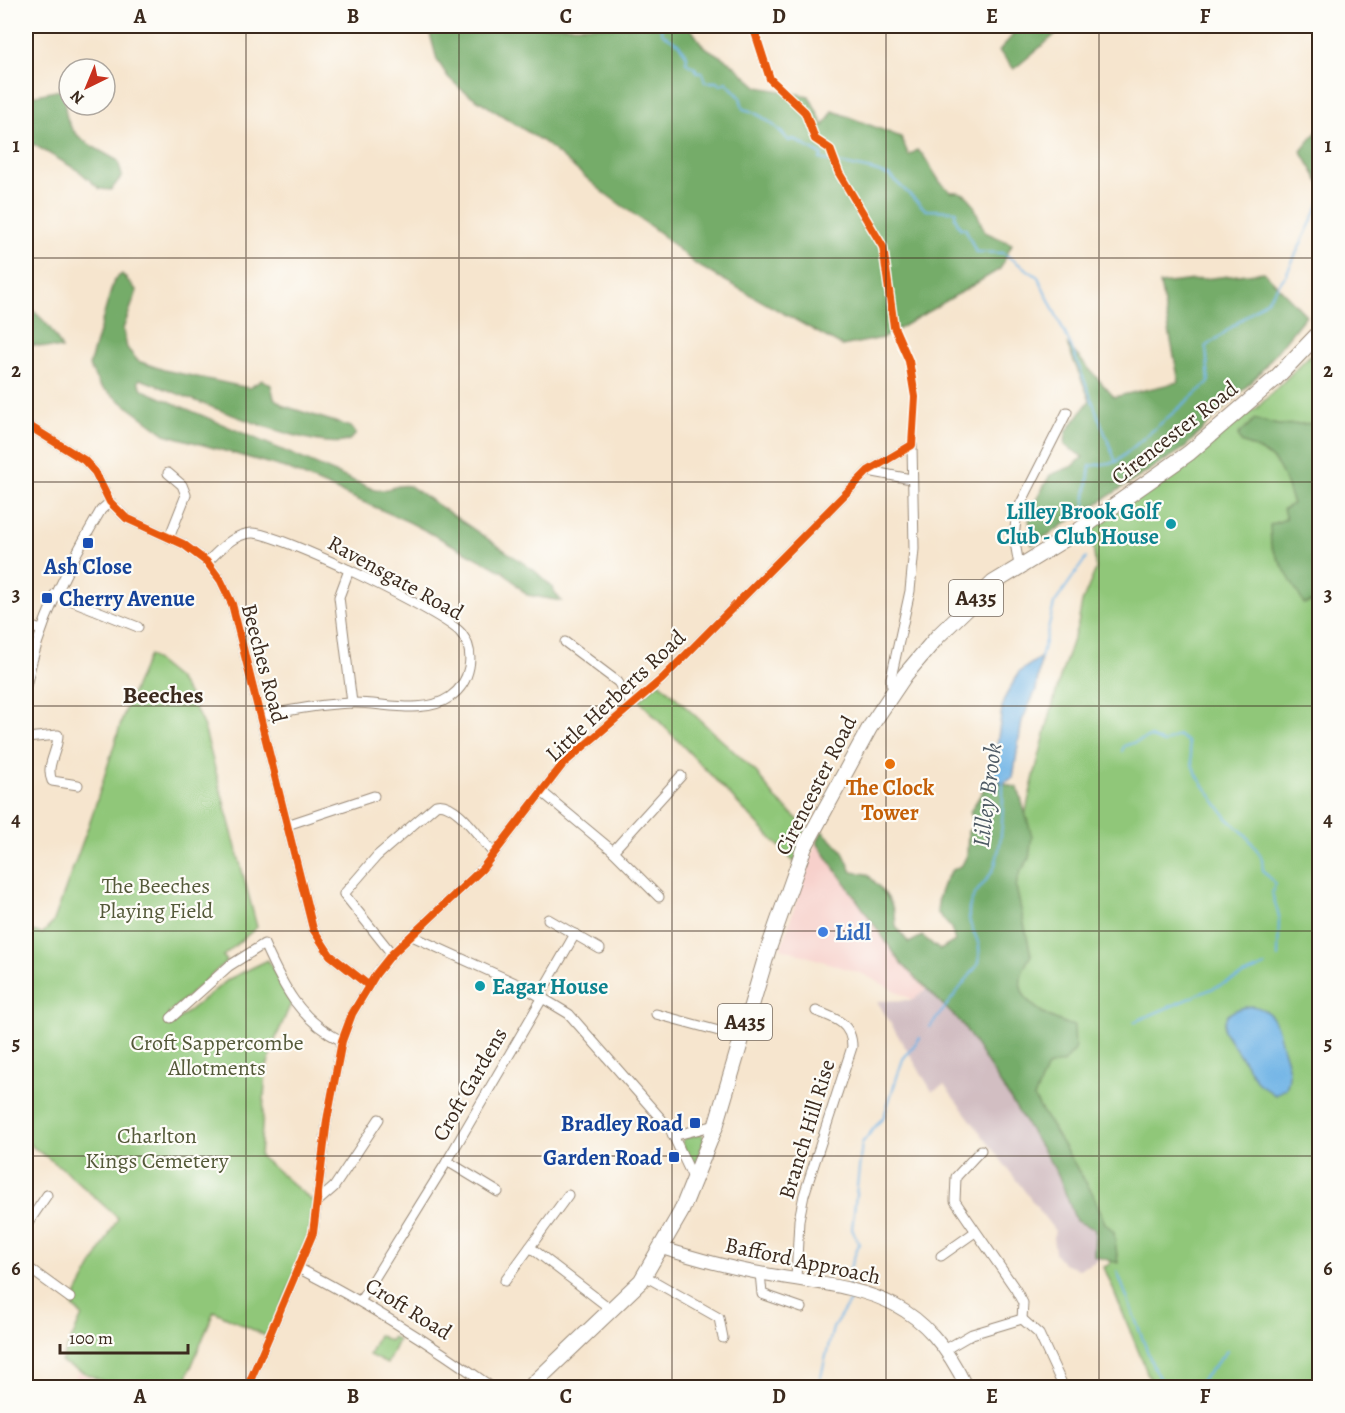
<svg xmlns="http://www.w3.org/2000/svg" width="1345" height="1413" font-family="Alegreya,serif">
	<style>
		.built { fill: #f7d0cb }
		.industrial { fill: #d2bec2 }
		.green { fill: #90c779; stroke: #66784c; stroke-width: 1.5 }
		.forest { fill: #74ac69; stroke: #586b44; stroke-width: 1.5 }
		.water { fill: #70b4e6; stroke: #566f82; stroke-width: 1.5 }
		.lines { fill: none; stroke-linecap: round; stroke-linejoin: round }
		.stream { stroke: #70b4e6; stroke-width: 2 }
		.minor-casing { stroke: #988876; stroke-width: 11 }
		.tertiary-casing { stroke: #988876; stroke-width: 14 }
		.primary-casing { stroke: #988876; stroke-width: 17 }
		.minor { stroke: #fff; stroke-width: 9 }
		.tertiary { stroke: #fff; stroke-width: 12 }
		.primary { stroke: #fff; stroke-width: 15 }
		.cycleway-casing { stroke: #fdfcf7; stroke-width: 11 }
		.cycleway { stroke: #e8590c; stroke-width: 8 }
		.grid { fill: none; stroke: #3b2a1e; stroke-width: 1.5; stroke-opacity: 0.55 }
		.culture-dot { fill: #0f9aa8; stroke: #fdfcf7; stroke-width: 2 }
		.transit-dot { fill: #1a4fb4; stroke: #fdfcf7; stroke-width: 2 }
		.food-dot { fill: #e8710a; stroke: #fdfcf7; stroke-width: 2 }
		.shop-dot { fill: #3f7fe0; stroke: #fdfcf7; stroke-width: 2 }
		.labels { text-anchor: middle; stroke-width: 4.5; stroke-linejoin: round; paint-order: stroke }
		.shield { fill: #fdfcf7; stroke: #75695f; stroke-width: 1.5 }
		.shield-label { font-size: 21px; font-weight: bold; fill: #3b2a1e }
		.street-label { font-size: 22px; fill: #3b2a1e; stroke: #fdfcf7 }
		.culture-label { font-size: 22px; font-weight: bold; fill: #0d838f; stroke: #fdfcf7; text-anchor: end }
		.transit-label { font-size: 22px; font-weight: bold; fill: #164399; stroke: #fdfcf7; text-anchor: end }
		.food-label { font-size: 22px; font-weight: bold; fill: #c56008; stroke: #fdfcf7 }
		.park-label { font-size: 22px; fill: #545939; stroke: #fdfcf7 }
		.shop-label { font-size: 22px; font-weight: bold; fill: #366cbe; stroke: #fdfcf7; text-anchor: start }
		.neighbourhood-label { font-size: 24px; font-weight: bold; fill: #3b2a1e; stroke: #fdfcf7 }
		.water-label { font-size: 24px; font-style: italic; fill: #4e5a64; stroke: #fdfcf7 }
		.neatline { fill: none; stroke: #3b2a1e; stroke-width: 2 }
		.grid-label { font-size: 20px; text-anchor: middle; font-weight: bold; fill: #3b2a1e }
	</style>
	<rect width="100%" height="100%" fill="#fdfcf7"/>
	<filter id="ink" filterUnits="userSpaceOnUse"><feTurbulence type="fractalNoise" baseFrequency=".0167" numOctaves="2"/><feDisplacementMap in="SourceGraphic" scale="12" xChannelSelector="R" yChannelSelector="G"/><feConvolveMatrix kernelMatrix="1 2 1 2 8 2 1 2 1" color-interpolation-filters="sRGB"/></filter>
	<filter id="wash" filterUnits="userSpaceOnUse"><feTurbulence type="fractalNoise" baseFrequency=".008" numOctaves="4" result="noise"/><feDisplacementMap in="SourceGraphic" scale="24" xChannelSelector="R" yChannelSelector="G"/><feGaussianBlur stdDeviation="1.35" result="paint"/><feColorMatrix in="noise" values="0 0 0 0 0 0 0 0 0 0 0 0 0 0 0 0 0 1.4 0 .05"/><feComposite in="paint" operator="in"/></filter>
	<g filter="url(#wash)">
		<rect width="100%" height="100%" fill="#f6e5ce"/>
		<g class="built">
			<path d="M817,838L931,985L913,1000L863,974L781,948Z"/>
			<path d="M78,1371V1372L111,1387H72Z"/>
		</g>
		<path class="industrial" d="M931,985L955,986L1098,1225L1104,1253L1097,1261L1079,1269L1063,1264L1055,1252L1053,1238L1055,1231L944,1085L932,1091L877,1001L913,1000Z"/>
		<g class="green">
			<path d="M1319,346V1387H1153L1104,1267L1110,1264L1111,1256L978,1025L1033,780L1059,681L1078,624L1082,602L1096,569L1090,523L1257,408Z"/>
			<path d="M149,655L178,679L189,695L204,727L257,927L223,956L227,961L168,1014L175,1022L229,979L268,960L292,1001L275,1040L266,1070L260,1156L311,1200L318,1201L313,1233L268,1337L214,1311L183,1387H115L61,1362L82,1316L72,1305L73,1301L118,1218L62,1168L26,1142V929L42,934L53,923L92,816L126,707Z"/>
			<path d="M659,682L757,773L775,798L808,829L795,863L639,700Z"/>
			<path d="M700,1134L705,1138L696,1163L692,1165L688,1161L682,1142L684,1138Z"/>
			<path d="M378,1335L390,1341L393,1337L398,1340L387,1364L369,1355Z"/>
		</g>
		<g class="forest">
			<path d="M428,26H689L703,46L730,62L758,87L809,96L824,126L833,111L901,137L909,156L917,150L923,155L940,182L951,192C975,189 976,216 985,232L1012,244L1000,269L970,287L883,338L842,346L695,264L661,234L603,192L545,143L462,90L448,77L437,60Z"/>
			<path d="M1008,26H1060L1057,33L1014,69L999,51L1013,35Z"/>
			<path d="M66,89C59,134 84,141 118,161L122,176L111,190L100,189L79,171L26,140V97Z"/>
			<path d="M1319,129V182L1301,151Z"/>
			<path d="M1264,272L1306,315L1258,375L1183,449L1032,545L1029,517L1035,515L1034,504L1050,475L1073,466L1083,457L1065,445L1066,432L1090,400L1067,344L1114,397L1179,382L1160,284Z"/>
			<path d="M122,274L137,291L123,329L127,348L138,361L164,370L249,388L262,380L271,385L274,398L284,406L351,427L356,434C354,436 352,439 349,440C319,456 177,392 140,379L138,382L143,390L375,490C388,492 396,483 410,486L535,571L550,585L561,601L527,595L504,572L409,522L285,468L165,434L100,386L89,366L114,280Z"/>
			<path d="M26,305C43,318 53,329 62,349L26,344Z"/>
			<path d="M1255,419L1278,425L1319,423V600L1304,604L1271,546L1270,525L1286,519L1283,509L1293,504C1279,466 1282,458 1241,442L1238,435Z"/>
			<path d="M990,779L1018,788L1032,836L1029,859L1019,874L1016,887L1031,955C1026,964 1019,975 1021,987C1026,1008 1056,1021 1074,1026L1075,1050L1064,1062L1047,1067L1034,1098L1093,1194L1105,1223L1114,1232L1118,1263L1094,1256L1095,1229L1076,1221L1058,1174L963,1025L901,963L817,843L822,831L842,850L852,872L867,874C883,890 896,903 896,927L909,943L922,936L940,950L955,941L951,928L937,912L939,896L944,882L951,871L962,865L967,855L968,831L976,826L970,812Z"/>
		</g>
		<g class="water">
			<path d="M1041,657L1036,690L1022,721L1013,778L1003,783L993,775L1003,701L1019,672Z"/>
			<path d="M1252,1006C1276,1010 1277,1027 1282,1046C1286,1060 1293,1073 1286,1088L1275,1095L1258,1083L1224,1031C1222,1012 1237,1008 1252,1006Z"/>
		</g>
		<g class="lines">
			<g class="stream">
				<path d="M660,26L663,34L678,43L687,56L686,63L695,68L697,72H702L705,82H718L721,85L726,82L740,97L743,109C759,112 779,128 789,141L793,139L822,155L820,159L872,170L890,176L926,210L956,211L955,217L960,228H965L976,252L1003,253L1038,277L1071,346L1116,462"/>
				<path d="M1085,504L1090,466L1116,462L1209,382L1206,347L1268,299L1286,275L1320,203"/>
				<path d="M1041,658L1054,604L1086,558"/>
				<path d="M1122,751L1124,746L1150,737L1164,743L1178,735L1188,742L1193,767L1200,780L1227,818L1246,835L1259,853L1262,859L1263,871L1275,883L1272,893L1279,916L1278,957"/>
				<path d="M1134,1022L1265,966"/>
				<path d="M930,1027L977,966C986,937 966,932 969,909C971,892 990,881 995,865C1003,839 1003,810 1003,782"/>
				<path d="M1117,1271L1154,1369L1165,1388"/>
				<path d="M849,1286L848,1273L859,1244L852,1229L862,1143L884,1116L903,1059L920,1038"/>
				<path d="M818,1388L833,1328L850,1301L849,1294"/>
				<path d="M1195,1388L1227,1351"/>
			</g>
		</g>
	</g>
	<g filter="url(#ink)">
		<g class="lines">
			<defs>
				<g id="minor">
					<path d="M26,424L84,460L95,472L110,502L126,518L183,544L207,562L221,581L232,604L313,929L330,955L368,985"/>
					<path d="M868,471L911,479"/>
					<path d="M168,473L182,485L186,495L169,538"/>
					<path d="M207,562C220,550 233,534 252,533C277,532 445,613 461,633C477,653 470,683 450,697C423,716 382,702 351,703C321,704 290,710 261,716"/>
					<path d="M1019,565L1014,537L1017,511L1067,412"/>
					<path d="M349,570L339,597L352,703"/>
					<path d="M55,594L138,627"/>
					<path d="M26,625L41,630"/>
					<path d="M565,642L618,682L632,705"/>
					<path d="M26,686C39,622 68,566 101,510L110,502"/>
					<path d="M895,689L891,684V678L910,591L914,549L912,445"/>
					<path d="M26,738L58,735C58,752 45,765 52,781L78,785"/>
					<path d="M542,792L613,851L659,897"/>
					<path d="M287,825L374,796"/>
					<path d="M613,851L681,776"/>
					<path d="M548,919L600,949"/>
					<path d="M412,936L524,987L569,1014L670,1129L695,1182"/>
					<path d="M392,954L344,894L377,856L436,805C455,799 481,840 494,854"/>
					<path d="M540,995L575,934"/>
					<path d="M656,1014L741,1037"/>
					<path d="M171,1018L229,966L264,944C283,986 299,1020 342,1041"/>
					<path d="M673,1136L716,1125"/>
					<path d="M981,1150L956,1177L955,1201L1016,1290L1023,1303L1022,1319"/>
					<path d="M447,1161L498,1192"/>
					<path d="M318,1201L334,1187L379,1119"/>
					<path d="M26,1226L47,1195"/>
					<path d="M530,1247L612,1310"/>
					<path d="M941,1256L975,1232"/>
					<path d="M26,1266L70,1298"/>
					<path d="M300,1269C368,1304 430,1343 493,1388"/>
					<path d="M760,1273L762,1294L802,1308"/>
					<path d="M645,1276L719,1318L723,1338"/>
					<path d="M796,1279L799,1220L804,1195L852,1047C852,1024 836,1018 816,1011"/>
					<path d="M505,1281L568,1195"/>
					<path d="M361,1300L446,1163L543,997"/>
					<path d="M946,1349L972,1334L1022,1319L1039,1334L1064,1388"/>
					<path d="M247,1388L313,1233L327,1120L342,1041L352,1014L376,974L392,954L482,869L563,764L662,679L868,471L912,445"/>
				</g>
				<path id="tertiary" d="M662,1248C694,1258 726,1267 759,1273C858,1291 918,1286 967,1388"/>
				<path id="primary" d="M529,1388L641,1281L681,1212L716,1125L768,950L804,848L870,727L905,675L938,636L993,583L1078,531L1189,453L1275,379L1320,332"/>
			</defs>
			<use href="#minor" class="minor-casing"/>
			<use href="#tertiary" class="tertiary-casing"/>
			<use href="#primary" class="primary-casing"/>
			<use href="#minor" class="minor"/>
			<use href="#tertiary" class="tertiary"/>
			<use href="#primary" class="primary"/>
			<defs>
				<g id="cycleway">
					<path d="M26,424L84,460L95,472L110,502L126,518L183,544L207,562L221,581L232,604L313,929L330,955L368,985"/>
					<path d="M247,1388L313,1233L327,1120L342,1041L352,1014L376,974L392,954L482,869L563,764L662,679L868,471L912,445L915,397L909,361L894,327L883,247L839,173L830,149L815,139L805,112L770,79L753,26"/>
				</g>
			</defs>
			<use href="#cycleway" class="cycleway-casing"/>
			<use href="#cycleway" class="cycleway"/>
		</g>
	</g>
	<path class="grid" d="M246,26V1388M459,26V1388M672,26V1388M886,26V1388M1099,26V1388M26,258H1320M26,482H1320M26,706H1320M26,931H1320M26,1156H1320"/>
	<g class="culture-dot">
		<circle cx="1171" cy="524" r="6"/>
		<circle cx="480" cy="986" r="6"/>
	</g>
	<g class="transit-dot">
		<rect x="82" y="537" width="12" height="12" rx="3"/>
		<rect x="41" y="592" width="12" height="12" rx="3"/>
		<rect x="689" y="1117" width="12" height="12" rx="3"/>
		<rect x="668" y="1151" width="12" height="12" rx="3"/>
	</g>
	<circle class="food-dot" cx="890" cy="764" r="6"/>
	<circle class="shop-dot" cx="823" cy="932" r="6"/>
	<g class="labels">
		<g class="shield">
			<rect x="949" y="580" width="54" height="36" rx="4.5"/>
			<rect x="718" y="1004" width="54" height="36" rx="4.5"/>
		</g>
		<g class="shield-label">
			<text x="976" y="605">A435</text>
			<text x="745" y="1029">A435</text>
		</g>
		<g class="street-label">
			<text transform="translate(1174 432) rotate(-38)" y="8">Cirencester Road</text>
			<text transform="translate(396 577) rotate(29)" y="8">Ravensgate Road</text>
			<text transform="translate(265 663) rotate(75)" y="8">Beeches Road</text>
			<text transform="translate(615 695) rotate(-43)" y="8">Little Herberts Road</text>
			<text transform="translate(815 785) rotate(-63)" y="8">Cirencester Road</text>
			<text transform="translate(469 1084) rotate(-60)" y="8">Croft Gardens</text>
			<text transform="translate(806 1129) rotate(-73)" y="8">Branch Hill Rise</text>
			<text transform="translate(803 1260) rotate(12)" y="8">Bafford Approach</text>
			<text transform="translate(409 1308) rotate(32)" y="8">Croft Road</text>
		</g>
		<g class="culture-label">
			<text x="1159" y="519">Lilley Brook Golf<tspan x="1159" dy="25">Club - Club House</tspan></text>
			<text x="492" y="994" text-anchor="start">Eagar House</text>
		</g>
		<g class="transit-label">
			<text x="88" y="574" text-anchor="middle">Ash Close</text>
			<text x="59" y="606" text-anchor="start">Cherry Avenue</text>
			<text x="683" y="1131">Bradley Road</text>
			<text x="662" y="1165">Garden Road</text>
		</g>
		<g class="food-label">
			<text x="890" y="795">The Clock<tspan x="890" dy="25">Tower</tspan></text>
		</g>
		<g class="park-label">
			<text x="156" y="893">The Beeches<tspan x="156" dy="25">Playing Field</tspan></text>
			<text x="217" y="1050">Croft Sappercombe<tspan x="217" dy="25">Allotments</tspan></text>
			<text x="157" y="1143">Charlton<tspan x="157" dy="25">Kings Cemetery</tspan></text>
		</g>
		<g class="shop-label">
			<text x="835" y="940">Lidl</text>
		</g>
		<g class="neighbourhood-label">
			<text x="163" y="703">Beeches</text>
		</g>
		<g class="water-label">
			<text transform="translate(987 795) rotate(-83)" y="8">Lilley Brook</text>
		</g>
	</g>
	<rect width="1345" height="1413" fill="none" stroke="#fdfcf7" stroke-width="66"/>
	<g transform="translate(87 87) rotate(223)"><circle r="28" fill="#fdfcf7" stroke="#afa8a0" stroke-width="1.5"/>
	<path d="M0-4.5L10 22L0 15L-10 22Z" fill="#c8321e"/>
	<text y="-9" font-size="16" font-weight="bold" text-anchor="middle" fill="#3b2a1e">N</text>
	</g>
	<path d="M60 1344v9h128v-9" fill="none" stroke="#3b2a1e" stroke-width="3"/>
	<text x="69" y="1344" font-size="18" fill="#3b2a1e" stroke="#fdfcf7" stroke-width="4.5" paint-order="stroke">100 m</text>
	<rect x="33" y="33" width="1279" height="1347" class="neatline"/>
	<g class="grid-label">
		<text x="140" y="23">A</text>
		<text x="353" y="23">B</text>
		<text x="566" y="23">C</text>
		<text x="779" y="23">D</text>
		<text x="992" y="23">E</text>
		<text x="1205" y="23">F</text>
		<text x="16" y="152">1</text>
		<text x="1328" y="152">1</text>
		<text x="16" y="377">2</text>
		<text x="1328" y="377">2</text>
		<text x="16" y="601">3</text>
		<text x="1328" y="601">3</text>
		<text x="16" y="826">4</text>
		<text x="1328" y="826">4</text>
		<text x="16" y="1050">5</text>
		<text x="1328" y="1050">5</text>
		<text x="16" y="1275">6</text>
		<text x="1328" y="1275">6</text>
		<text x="140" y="1403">A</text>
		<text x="353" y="1403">B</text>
		<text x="566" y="1403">C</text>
		<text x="779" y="1403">D</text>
		<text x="992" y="1403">E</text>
		<text x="1205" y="1403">F</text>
	</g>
</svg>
